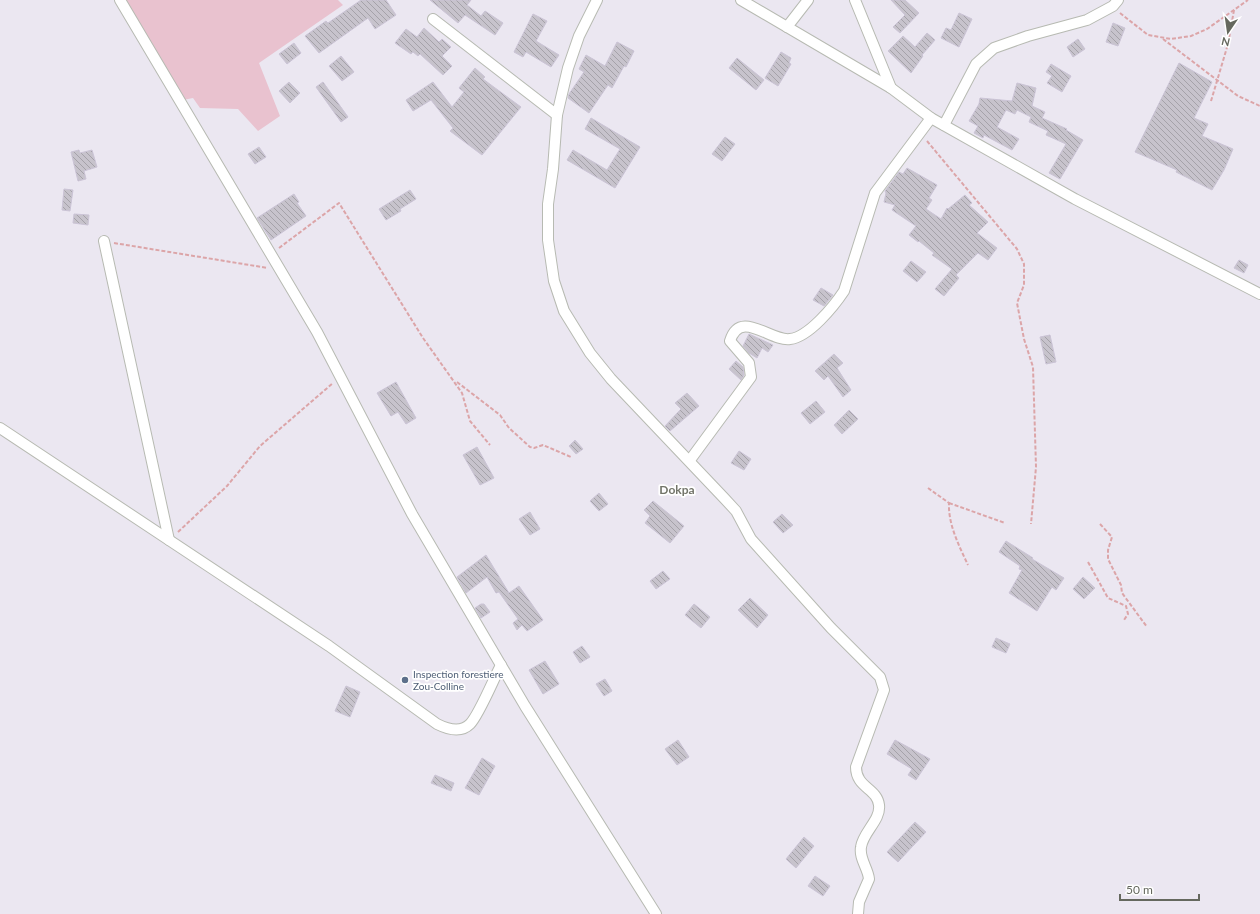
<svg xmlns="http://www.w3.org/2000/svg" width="1260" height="914" font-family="Lato,sans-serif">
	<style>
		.green { fill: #e9c2cf }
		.building { fill: url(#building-back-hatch); stroke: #cbc4d6 }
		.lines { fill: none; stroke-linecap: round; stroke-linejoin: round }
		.minor-casing { stroke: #b7bab2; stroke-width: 12 }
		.path { stroke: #dca5a8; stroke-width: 2; stroke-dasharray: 4 2; stroke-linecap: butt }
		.minor { stroke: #fff; stroke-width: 10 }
		.service-dot { fill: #5c6f8a; stroke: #fff; stroke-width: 1.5 }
		.labels { text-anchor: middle; stroke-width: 3.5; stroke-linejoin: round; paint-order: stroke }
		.service-label { font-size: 10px; fill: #4e5e75; stroke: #fff; text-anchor: start }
		.quarter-label { font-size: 12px; font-weight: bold; fill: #73756a; stroke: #fff }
	</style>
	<defs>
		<pattern id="building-back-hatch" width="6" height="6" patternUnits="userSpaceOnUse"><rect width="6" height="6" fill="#c7c3cc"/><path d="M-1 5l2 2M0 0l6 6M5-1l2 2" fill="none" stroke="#a5a2a9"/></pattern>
	</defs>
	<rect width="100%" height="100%" fill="#ebe7f1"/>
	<path class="green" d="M124,0H338L343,5L259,63L280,116L258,131L238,109L200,108L193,98L183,100Z"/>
	<g class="building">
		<path d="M361,0H386L396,15L375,29L368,18L319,53L305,36L326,21L328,23Z"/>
		<path d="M430,0H471L467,5L481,16L485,11L503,23L495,35L465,15L458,23Z"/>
		<path d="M891,0H905L919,13L900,33L893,27L905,15Z"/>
		<path d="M959,13L972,19L959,47L941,38L946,28L951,30Z"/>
		<path d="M533,14L547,21L536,41L559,55L551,67L526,52L523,57L514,52Z"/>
		<path d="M1113,23L1125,28L1118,46L1106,42Z"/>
		<path d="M424,28L439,42L442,39L451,47L442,56L452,66L443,75L420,54L418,56L413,52L411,54L395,43L406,29L417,37Z"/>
		<path d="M927,33L935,40L922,55L923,56L911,73L888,51L903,36L915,47Z"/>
		<path d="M1078,39L1085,49L1073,57L1067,47Z"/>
		<path d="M617,42L634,51L626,67L624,66L612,88L608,85L589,113L568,98L569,94L584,72L579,69L586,55L605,66Z"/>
		<path d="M294,43L301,53L287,64L279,54Z"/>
		<path d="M781,52L791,58L789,63L791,64L778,86L765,78Z"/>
		<path d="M341,56L354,72L342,81L329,66Z"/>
		<path d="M737,58L764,80L756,90L729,68Z"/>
		<path d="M1179,63L1212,82L1194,118L1208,124L1202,136L1233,149L1224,170L1212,190L1176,172L1177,170L1135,152Z"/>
		<path d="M1051,64L1071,76L1062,92L1047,83L1052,76L1046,72Z"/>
		<path d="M475,68L485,77L483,79L521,107L482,155L450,131L453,128L431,100L413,111L406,100L433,82L452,107L464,92L459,88Z"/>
		<path d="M289,82L300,93L290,103L279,91Z"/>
		<path d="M323,82L348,117L341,122L316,87Z"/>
		<path d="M1017,83L1036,88L1032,106L1045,112L1042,118L1067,129L1066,130L1083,140L1060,179L1049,173L1066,144L1046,135L1048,131L1029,122L1031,117L1017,110L1015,114L1006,110L997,127L1019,139L1012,150L984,135L983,138L974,133L978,126L969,121L979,104L980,98L1012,101Z"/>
		<path d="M591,118L640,147L615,188L567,160L573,150L607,170L620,149L585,129Z"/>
		<path d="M725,137L735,144L722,161L712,154Z"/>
		<path d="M259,147L266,157L255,164L248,154Z"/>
		<path d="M79,150L80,153L92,150L97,167L84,171L86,179L78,181L71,152Z"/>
		<path d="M907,168L937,185L929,198L932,200L926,209L941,219L947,208L948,209L965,195L972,203L969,205L988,222L977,233L997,248L988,260L978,253L956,275L959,278L944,296L935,289L952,269L932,255L934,253L919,241L918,242L909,235L916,226L892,210L895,205L884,202L886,193L885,191L899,172L903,174Z"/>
		<path d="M64,189L73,190L70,211L62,210Z"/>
		<path d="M410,190L416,199L400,209L401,211L386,220L379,209Z"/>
		<path d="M294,194L299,202L297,203L306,216L271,240L257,218Z"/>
		<path d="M74,214L89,215L88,225L73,223Z"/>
		<path d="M1239,260L1248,265L1244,273L1234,268Z"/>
		<path d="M911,261L926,272L917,282L903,271Z"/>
		<path d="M821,288L833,295L824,306L813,300Z"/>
		<path d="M749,334L773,345L768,352L762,348L757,358L749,353L743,346Z"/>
		<path d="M1050,335L1056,362L1046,364L1040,337Z"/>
		<path d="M834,354L843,363L837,368L851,390L843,397L828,376L824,380L815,371Z"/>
		<path d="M736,361L743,367L744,375L741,380L729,369Z"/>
		<path d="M396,382L416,418L406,424L398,412L391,416L377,393Z"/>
		<path d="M687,393L699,406L670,431L665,426L681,409L675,403Z"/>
		<path d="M816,401L825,412L810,424L801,413Z"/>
		<path d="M849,410L858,419L842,434L834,425Z"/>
		<path d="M575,440L583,449L576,454L569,446Z"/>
		<path d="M477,447L494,478L480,485L463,455Z"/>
		<path d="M739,451L751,459L744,470L731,463Z"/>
		<path d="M599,493L608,504L599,511L590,501Z"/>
		<path d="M653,501L684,526L670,543L645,523L650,516L644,510Z"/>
		<path d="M530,512L540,529L530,535L519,519Z"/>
		<path d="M782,514L793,525L783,533L773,522Z"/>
		<path d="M1006,541L1033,558L1032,559L1064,578L1056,590L1052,587L1037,611L1009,593L1022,570L1019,569L1020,566L999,552Z"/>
		<path d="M486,555L509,593L519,586L543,620L527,631L522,625L517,630L513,623L518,619L499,592L496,593L487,577L466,593L457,577Z"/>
		<path d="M663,571L670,579L656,589L650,581Z"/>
		<path d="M1083,577L1095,588L1084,599L1073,589Z"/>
		<path d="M750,598L768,615L757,628L738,610Z"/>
		<path d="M481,604H484L490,612L481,618L475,608Z"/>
		<path d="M694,604L710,617L701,628L685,615Z"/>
		<path d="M996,638L1010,644L1006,653L992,647Z"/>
		<path d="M582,646L590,657L580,663L573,652Z"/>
		<path d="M545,661L559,684L543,694L529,670Z"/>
		<path d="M605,679L612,691L604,696L596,684Z"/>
		<path d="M346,686L360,692L350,717L335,711Z"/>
		<path d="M678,740L689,757L677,765L665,749Z"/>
		<path d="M895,740L930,759L916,780L908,775L912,769L887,754Z"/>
		<path d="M482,758L495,766L479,795L465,788Z"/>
		<path d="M435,775L454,783L451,791L431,783Z"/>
		<path d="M915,822L926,832L898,862L887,852Z"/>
		<path d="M804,837L814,846L796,868L786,859Z"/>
		<path d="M815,876L830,886L823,896L808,886Z"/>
	</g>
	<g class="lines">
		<defs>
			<g id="minor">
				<path d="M120,0L317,332L412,514L525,706L656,914"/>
				<path d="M597,0L579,36L568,68L557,115L553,169L548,204V240L554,281L564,311L590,353L611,379L724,498L736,511L751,539L831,628L880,677L884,690L856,767C856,788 877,788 879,805C881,820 863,832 861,847C859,859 868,868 869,879L859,902L858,914"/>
				<path d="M741,0L891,88L931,118L1075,199L1260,294"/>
				<path d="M855,0L891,88"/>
				<path d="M433,19L557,115"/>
				<path d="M787,27L808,0"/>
				<path d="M944,125L976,64L994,48L1028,36L1087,20L1113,6L1118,0"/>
				<path d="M104,241L169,540"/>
				<path d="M0,428L329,646L437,724C447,729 461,733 470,724C479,715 494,678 501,665"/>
				<path d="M690,460L751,377L749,363L730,341C740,308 771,342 790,339C809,337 834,306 844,291L875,193L931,118"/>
			</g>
		</defs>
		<use href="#minor" class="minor-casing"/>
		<g class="path">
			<path d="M1120,13L1148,35L1171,39L1191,36L1207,29L1248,0"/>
			<path d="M1163,39L1238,96L1260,106"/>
			<path d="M1211,101L1228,44L1234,10"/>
			<path d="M927,141L1017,249L1024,264V285L1017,303L1024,339L1033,367L1036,467L1031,524"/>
			<path d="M114,243L268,268"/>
			<path d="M279,248L339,203L423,338L462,393L470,421L490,445"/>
			<path d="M457,382L500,415L509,428L530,447L534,448L543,445L571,457"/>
			<path d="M928,488L949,503C948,524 959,546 968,565"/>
			<path d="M949,503L1005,523"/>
			<path d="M1100,524L1112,537L1108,550V559L1121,585L1122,593L1147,627"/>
			<path d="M178,532L227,486L260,446L333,383"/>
			<path d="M1088,562L1108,598L1126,606L1128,614L1124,620"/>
		</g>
		<use href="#minor" class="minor"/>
	</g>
	<circle class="service-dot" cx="405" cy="680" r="4"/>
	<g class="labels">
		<g class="service-label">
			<text x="413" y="678">Inspection forestiere<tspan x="413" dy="12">Zou-Colline</tspan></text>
		</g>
		<g class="quarter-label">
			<text x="677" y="494">Dokpa</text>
		</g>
	</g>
	<g transform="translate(1228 32) rotate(193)" stroke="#ffffff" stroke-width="3" paint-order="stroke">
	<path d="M0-3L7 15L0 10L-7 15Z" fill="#65685e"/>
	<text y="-6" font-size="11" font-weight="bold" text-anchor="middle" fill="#65685e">N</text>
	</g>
	<path d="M1120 894v6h79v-6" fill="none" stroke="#65685e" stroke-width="2"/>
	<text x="1126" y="894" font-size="12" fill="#65685e" stroke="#ffffff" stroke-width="3" paint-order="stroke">50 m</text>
</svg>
